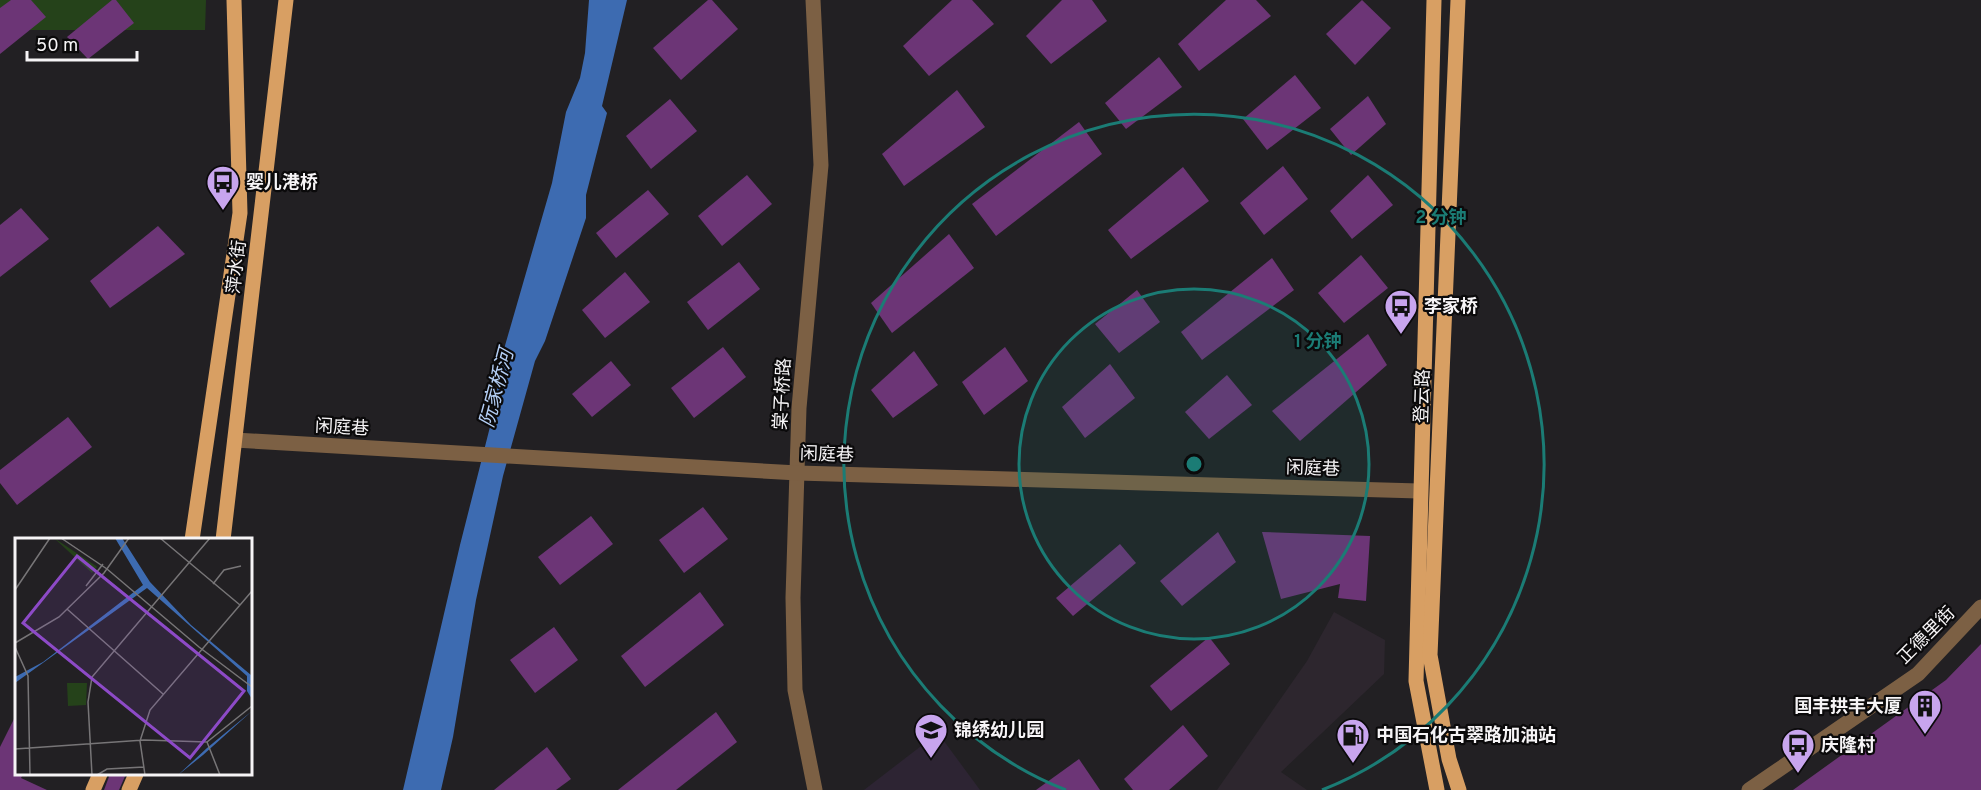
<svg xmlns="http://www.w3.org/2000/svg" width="1981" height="790" font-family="Overpass,'Noto Sans SC',sans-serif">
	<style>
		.built { fill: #2d262e }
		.education { fill: #2d2433 }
		.green { fill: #25421a }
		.water { fill: #3d6bb1 }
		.building { fill: #6c3576 }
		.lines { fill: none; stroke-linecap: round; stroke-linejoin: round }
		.minor { stroke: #7c6044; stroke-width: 15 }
		.major { stroke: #d89f63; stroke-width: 15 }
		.ring { fill: none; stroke: #1b7c75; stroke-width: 3 }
		.labels { text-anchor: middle; stroke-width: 4.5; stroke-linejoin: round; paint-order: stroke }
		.poi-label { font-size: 18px; font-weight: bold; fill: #f6f4f6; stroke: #0b0a0b; text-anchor: start }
		.street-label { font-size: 18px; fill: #f6f4f6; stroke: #0b0a0b }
		.water-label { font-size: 20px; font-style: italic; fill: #b4cef4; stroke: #0b0a0b }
		.inset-road { fill: none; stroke: #777577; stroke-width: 1.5 }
		.view { fill: #8d4ac7; fill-opacity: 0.15; stroke: #8d4ac7; stroke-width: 3 }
		.inset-edge { fill: none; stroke: #f6f4f6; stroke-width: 3 }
		.centre { fill: #1b7c75; stroke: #0b0a0b; stroke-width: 3 }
		.ring-label { font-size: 18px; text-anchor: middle; font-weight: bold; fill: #1b7c75; stroke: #0b0a0b; stroke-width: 4.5; stroke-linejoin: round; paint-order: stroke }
	</style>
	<rect width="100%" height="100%" fill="#222023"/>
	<path class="built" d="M1334,612L1385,640L1384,674L1281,772L1307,790H1217L1307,661Z"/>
	<path class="education" d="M938,733L980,790H864Z"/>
	<path class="green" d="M0,0H206L205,30H0Z"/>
	<path class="water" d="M589,0H627L602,106L607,113L586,195V218L545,341L535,361L503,476L476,600L453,737L441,790H403L460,545L492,419L504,349L552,183L566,112L580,78L585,53Z"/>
	<g class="building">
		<path d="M11,0H31L46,17L0,54V8Z"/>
		<path d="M112,0H116L134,23L88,59L67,37Z"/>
		<path d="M708,0H712L738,29L681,80L653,48Z"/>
		<path d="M952,0H972L994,24L929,76L903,46Z"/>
		<path d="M1062,0H1092L1107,21L1051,64L1026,36Z"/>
		<path d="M1226,0H1256L1271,16L1199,71L1178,44Z"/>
		<path d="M1362,0L1391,28L1355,65L1326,34Z"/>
		<path d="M1159,57L1182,87L1126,129L1105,103Z"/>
		<path d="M1295,75L1321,108L1267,150L1243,119Z"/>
		<path d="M957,90L985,127L904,186L882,154Z"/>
		<path d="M1368,96L1386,124L1351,155L1330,129Z"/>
		<path d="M670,99L697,131L651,169L626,136Z"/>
		<path d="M1079,122L1102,154L996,236L972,204Z"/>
		<path d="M1283,166L1308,199L1264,235L1240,203Z"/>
		<path d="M1183,167L1209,201L1131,259L1108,230Z"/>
		<path d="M747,175L772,204L722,246L698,216Z"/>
		<path d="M1368,175L1393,205L1352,239L1330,211Z"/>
		<path d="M648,190L669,214L616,258L596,233Z"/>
		<path d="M21,208L49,239L0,277V225Z"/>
		<path d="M158,226L185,254L110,308L90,281Z"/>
		<path d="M949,234L974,268L892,333L871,303Z"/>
		<path d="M1361,255L1388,288L1344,323L1318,293Z"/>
		<path d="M1272,258L1294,290L1202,360L1181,332Z"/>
		<path d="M739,262L760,289L708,330L687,302Z"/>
		<path d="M625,272L650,302L605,338L582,310Z"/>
		<path d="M1137,290L1160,322L1119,353L1095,324Z"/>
		<path d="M1368,334L1387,365L1300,441L1272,411Z"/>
		<path d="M723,347L746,377L694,418L671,388Z"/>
		<path d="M1005,347L1028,381L984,415L962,382Z"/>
		<path d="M914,351L938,385L893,418L871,390Z"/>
		<path d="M611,361L631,385L592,417L572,394Z"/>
		<path d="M1110,364L1135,398L1085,438L1062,407Z"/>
		<path d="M1227,375L1252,405L1209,439L1185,412Z"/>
		<path d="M68,417L92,447L17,505L0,483V470Z"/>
		<path d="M703,507L728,539L684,573L659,540Z"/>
		<path d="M591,516L613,544L560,585L538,557Z"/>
		<path d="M1218,532L1236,562L1182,606L1160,581Z"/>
		<path d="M1262,532L1370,536L1366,601L1338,598L1340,584L1281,599Z"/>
		<path d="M1120,544L1136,563L1073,616L1056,598Z"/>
		<path d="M700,592L724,625L645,687L621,656Z"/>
		<path d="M554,627L578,660L535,693L510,660Z"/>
		<path d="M1209,637L1230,664L1171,711L1150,686Z"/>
		<path d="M1981,644V790H1793L1946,680Z"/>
		<path d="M716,712L737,742L676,790H618Z"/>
		<path d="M16,715V774H23L21,778L47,790H0V747Z"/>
		<path d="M1183,725L1208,756L1169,790H1133L1124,779Z"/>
		<path d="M547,747L571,779L556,790H494Z"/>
		<path d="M1079,759L1100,790H1036Z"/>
		<path d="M110,774H126L119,790H104Z"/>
	</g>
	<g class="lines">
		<g class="minor">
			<path d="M813,0L821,165L799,408L793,598L795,690L815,790"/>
			<path d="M235,440L798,473L1419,491"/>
			<path d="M1749,790L1918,674L1981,607"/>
		</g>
		<g class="major">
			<path d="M1434,0L1416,681L1437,790"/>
			<path d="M1458,0L1430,655L1449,759L1459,790"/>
			<path d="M192,540L240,213L234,0"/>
			<path d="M223,540L286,0"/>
			<path d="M93,790L100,774"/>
			<path d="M129,790L136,774"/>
		</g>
	</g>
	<circle cx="1194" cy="464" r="175" fill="#1b7c75" fill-opacity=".12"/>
	<g class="ring">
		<circle cx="1194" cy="464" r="175"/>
		<path d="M1066 790A350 350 0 1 1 1322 790"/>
	</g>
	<defs>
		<symbol id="bus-pin" viewBox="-11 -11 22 30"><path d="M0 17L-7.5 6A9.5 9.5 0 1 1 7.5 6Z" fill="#c8a5ee" stroke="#0b0a0b"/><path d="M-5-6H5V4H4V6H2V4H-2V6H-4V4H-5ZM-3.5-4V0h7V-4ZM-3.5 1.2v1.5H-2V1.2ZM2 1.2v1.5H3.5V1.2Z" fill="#111"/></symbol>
		<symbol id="building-pin" viewBox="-11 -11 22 30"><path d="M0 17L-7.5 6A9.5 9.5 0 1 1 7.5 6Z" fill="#c8a5ee" stroke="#0b0a0b"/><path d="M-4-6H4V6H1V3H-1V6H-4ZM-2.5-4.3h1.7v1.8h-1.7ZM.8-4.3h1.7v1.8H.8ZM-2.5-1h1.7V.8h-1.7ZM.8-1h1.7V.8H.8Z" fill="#111"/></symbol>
		<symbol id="school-pin" viewBox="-11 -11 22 30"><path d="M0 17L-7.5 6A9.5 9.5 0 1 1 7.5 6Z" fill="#c8a5ee" stroke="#0b0a0b"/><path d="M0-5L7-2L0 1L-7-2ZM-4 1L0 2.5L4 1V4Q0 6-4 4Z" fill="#111"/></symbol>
		<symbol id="fuel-pin" viewBox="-11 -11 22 30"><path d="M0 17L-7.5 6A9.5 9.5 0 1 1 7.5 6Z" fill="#c8a5ee" stroke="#0b0a0b"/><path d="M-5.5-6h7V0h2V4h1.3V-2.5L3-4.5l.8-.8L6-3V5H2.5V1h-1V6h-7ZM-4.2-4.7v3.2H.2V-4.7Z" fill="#111"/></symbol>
	</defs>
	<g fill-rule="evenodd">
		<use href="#bus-pin" x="204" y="163" width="38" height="52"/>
		<use href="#bus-pin" x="1382" y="287" width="38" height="52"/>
		<use href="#building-pin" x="1906" y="687" width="38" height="52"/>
		<use href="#school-pin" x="912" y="711" width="38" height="52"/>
		<use href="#fuel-pin" x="1334" y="716" width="38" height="52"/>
		<use href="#bus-pin" x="1779" y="726" width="38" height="52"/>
	</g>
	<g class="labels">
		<g class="poi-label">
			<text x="246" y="188">婴儿港桥</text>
			<text x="1424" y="312">李家桥</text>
			<text x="1902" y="712" text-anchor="end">国丰·拱丰大厦</text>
			<text x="954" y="736">锦绣幼儿园</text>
			<text x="1376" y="741">中国石化古翠路加油站</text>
			<text x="1821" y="751">庆隆村</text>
		</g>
		<g class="street-label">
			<text transform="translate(236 267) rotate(-83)" y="6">萍水街</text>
			<text transform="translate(782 394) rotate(-87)" y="6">棠子桥路</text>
			<text transform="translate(1422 396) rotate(-88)" y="6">登云路</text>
			<text transform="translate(342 427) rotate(3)" y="6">闲庭巷</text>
			<text transform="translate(827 454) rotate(2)" y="6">闲庭巷</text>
			<text transform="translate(1313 468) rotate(2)" y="6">闲庭巷</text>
			<text transform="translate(1926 635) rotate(-45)" y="6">正德里街</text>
		</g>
		<g class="water-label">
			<text transform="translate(496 388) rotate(-75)" y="7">阮家桥河</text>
		</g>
	</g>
	<g transform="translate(15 538)">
		<rect width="237" height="237" fill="#222023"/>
		<path d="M39,0L81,28L82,29L77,35ZM52,145H72L71,167L53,168Z" fill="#25421a"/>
		<path d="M100,0H107L135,44L176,87L236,137L237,161L232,153V138L132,50L0,145V139L28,124L128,47ZM237,173L188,217L163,237L192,210Z" fill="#3d6bb1"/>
		<path class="inset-road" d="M46,0L92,31L184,109L237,149M145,0L225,67M198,46L209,32L226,28M71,48L88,26M0,52L35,0M52,71L148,156M0,105L44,79L89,35L114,0M0,109L13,138L15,237M192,204L205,237M0,211L129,202L192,204L237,168M77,237L73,164L77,139L195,0M82,237L92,231L129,229M130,237L125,203L135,172L237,53"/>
		<path class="view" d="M62,18L229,153L175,220L8,85Z"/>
		<rect width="237" height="237" class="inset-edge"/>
	</g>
	<circle cx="1194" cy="464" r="9" class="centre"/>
	<g class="ring-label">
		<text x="1441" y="223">2 分钟</text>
		<text x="1318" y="347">1 分钟</text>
	</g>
	<path d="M27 51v9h110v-9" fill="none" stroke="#f6f4f6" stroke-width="3"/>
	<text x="36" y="51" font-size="18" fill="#f6f4f6" stroke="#0b0a0b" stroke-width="4.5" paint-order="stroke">50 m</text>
</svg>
